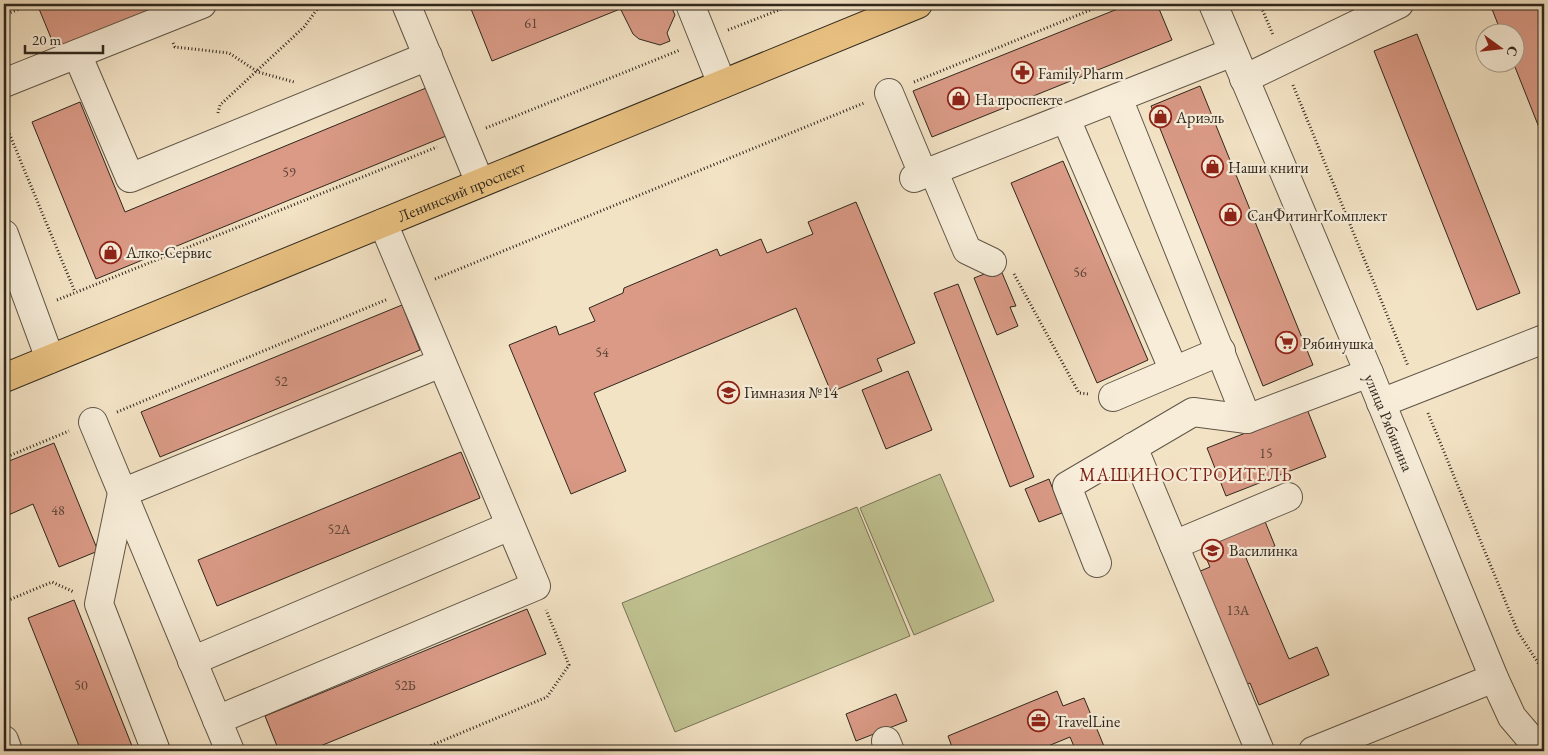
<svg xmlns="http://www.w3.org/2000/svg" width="1548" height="755" font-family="'EB Garamond',serif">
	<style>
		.green { fill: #c0c291; stroke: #787457 }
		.building { fill: #da9a86; stroke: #2f271d }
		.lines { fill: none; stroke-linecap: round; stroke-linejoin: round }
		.minor-casing { stroke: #605647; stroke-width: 30 }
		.major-casing { stroke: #2f271d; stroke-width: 30 }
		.path { stroke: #2f271d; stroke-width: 3; stroke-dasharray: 1 2.5; stroke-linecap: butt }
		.minor { stroke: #f7edd9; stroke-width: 28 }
		.major { stroke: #eac282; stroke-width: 28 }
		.labels { text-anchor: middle; stroke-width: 4.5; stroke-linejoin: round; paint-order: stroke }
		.number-label { font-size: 14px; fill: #5a4437 }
		.poi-label { font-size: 16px; fill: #2f271d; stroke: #f7edd9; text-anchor: start }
		.street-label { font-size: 16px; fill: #2f271d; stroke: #f7edd9 }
		.neighbourhood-label { font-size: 18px; letter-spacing: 1px; fill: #7a1f14; stroke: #f7edd9 }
	</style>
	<rect width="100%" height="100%" fill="#f3e3c5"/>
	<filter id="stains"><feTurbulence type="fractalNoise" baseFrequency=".004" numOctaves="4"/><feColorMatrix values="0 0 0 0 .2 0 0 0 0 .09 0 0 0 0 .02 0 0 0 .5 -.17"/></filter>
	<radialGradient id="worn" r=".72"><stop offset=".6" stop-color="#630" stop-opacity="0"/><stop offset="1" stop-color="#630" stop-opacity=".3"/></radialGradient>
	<g class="green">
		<path d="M940,474L994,601L914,635L860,508Z"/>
		<path d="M857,507L910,636L675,732L622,603Z"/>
	</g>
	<g class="building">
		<path d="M37,4H166L56,50Z"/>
		<path d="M469,4H618L620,9L492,61Z"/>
		<path d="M618,4H670L675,15L667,33L670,41L660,45L639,39L633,34Z"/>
		<path d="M1130,4H1157L1172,40L932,137L913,91Z"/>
		<path d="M1490,4H1539L1544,16V140L1513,62H1516V32H1501Z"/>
		<path d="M1417,34L1520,293L1477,310L1374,51Z"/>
		<path d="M1200,86L1313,365L1263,386L1151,106Z"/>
		<path d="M426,88L446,136L96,279L32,122L80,102L125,212Z"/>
		<path d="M1063,161L1148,360L1097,383L1011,183Z"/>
		<path d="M856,202L915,343L877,359L882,371L831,392L796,308L594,393L626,471L571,494L509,345L556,326L559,335L595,321L589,308L623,293L624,288L717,249L720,256L761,239L767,253L813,234L808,222Z"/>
		<path d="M1000,268L1016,306L1010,307L1018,326L997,335L974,278Z"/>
		<path d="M958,284L1034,477L1010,487L934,293Z"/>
		<path d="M402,305L420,350L160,457L141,412Z"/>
		<path d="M908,371L932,430L886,449L862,390Z"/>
		<path d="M1307,409L1326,457L1226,496L1207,448Z"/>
		<path d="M54,443L98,551L59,567L33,504L4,517V463Z"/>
		<path d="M461,452L480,498L217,606L198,560Z"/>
		<path d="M1049,479L1062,513L1039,522L1025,489Z"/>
		<path d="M1264,519L1275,546L1246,558L1289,659L1317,647L1329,675L1259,705L1250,683L1241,687L1193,574L1210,567L1201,546Z"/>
		<path d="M74,600L134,751H81L28,618Z"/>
		<path d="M527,609L546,654L308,751H279L265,716Z"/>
		<path d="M1057,691L1063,706L1084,698L1106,751H1076L1070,737L1036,751H942L952,747L948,736Z"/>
		<path d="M896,694L907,721L856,741L846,714Z"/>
	</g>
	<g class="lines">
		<defs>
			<g id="minor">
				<path d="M406,4L480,183"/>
				<path d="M690,4L722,84"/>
				<path id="s1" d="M1213,4L1369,373L1494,678L1512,717L1541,751"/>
				<path d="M77,54L130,178L428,56"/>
				<path d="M1244,79L1399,4"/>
				<path d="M4,83L202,4"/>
				<path d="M889,93L923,174"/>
				<path d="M1118,98L1247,419"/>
				<path d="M1066,119L1174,371"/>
				<path d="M933,170L967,250L992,262"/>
				<path d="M914,178L1233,52"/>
				<path d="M4,234L50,359"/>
				<path d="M1113,397L1221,351"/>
				<path d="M1381,403L1544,339"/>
				<path d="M93,422L230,751"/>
				<path d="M1133,447L1260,751"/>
				<path d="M1174,545L1288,497"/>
				<path d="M1097,563L1067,486L1193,412L1247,419L1369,373"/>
				<path d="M192,661L510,526"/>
				<path d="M217,720L536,586L383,223"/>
				<path d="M4,740L8,751"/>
				<path d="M886,741L890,751"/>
				<path d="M156,751L99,604L122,493L441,363"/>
				<path d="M1313,751L1494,678"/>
			</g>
			<g id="major">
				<path id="s2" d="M4,378L918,4"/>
			</g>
		</defs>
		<use href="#minor" class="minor-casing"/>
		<use href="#major" class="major-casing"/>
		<g class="path">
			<path d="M1260,4L1273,35"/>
			<path d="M4,15L32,4"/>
			<path d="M728,30L794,4"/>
			<path d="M173,43L175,47L229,53L258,72L294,82"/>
			<path d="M914,82L1105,4"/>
			<path d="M1293,85L1408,366"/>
			<path d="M218,113L220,105L304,27L321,4"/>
			<path d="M4,121L75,292"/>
			<path d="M486,128L680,50"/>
			<path d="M1014,274L1079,393L1088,394"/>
			<path d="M435,279L864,103"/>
			<path d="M57,300L437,147"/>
			<path d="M117,412L388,299"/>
			<path d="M1428,413L1518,632L1544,672"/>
			<path d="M4,458L69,431"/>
			<path d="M4,602L52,582L74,592"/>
			<path d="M418,751L547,697L569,665L546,610"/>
		</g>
		<use href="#minor" class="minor"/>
		<use href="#major" class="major"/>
	</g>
	<defs>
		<symbol id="pharmacy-ring" viewBox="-11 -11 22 22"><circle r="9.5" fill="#f7edd9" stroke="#8f2418" stroke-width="1.5"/><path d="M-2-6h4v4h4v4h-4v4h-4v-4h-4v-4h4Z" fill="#8f2418"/></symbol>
		<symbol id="shop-ring" viewBox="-11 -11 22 22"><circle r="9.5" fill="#f7edd9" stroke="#8f2418" stroke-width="1.5"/><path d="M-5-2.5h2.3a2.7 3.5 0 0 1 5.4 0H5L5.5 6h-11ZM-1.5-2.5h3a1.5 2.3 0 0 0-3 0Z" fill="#8f2418"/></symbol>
		<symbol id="supermarket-ring" viewBox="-11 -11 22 22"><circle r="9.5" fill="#f7edd9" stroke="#8f2418" stroke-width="1.5"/><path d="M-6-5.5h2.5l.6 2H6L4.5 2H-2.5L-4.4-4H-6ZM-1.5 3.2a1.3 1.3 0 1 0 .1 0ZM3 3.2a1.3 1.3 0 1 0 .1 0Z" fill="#8f2418"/></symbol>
		<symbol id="school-ring" viewBox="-11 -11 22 22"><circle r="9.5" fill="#f7edd9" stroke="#8f2418" stroke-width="1.5"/><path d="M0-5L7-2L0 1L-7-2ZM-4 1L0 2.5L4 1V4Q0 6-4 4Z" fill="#8f2418"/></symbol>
		<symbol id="office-ring" viewBox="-11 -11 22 22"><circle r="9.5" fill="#f7edd9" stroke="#8f2418" stroke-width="1.5"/><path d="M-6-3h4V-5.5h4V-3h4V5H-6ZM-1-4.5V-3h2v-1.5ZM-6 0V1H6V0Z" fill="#8f2418"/></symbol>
	</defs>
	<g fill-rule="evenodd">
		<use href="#pharmacy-ring" x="1010" y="60" width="25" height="25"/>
		<use href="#shop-ring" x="946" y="86" width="25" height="25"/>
		<use href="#shop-ring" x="1148" y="104" width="25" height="25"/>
		<use href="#shop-ring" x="1200" y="154" width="25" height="25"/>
		<use href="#shop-ring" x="1218" y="202" width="25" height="25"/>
		<use href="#shop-ring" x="98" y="240" width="25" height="25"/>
		<use href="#supermarket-ring" x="1274" y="330" width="25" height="25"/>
		<use href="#school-ring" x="716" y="380" width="25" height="25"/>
		<use href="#school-ring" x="1200" y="538" width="25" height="25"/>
		<use href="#office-ring" x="1026" y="708" width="25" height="25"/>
	</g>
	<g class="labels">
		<g class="number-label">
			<text x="531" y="28">61</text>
			<text x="289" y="177">59</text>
			<text x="1080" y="277">56</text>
			<text x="602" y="357">54</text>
			<text x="281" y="386">52</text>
			<text x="1266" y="458">15</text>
			<text x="58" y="515">48</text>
			<text x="339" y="534">52А</text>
			<text x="1238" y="615">13А</text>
			<text x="81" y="690">50</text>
			<text x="405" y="690">52Б</text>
		</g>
		<g class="poi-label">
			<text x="1038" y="79">Family Pharm</text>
			<text x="975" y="105">На проспекте</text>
			<text x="1176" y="123">Ариэль</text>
			<text x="1228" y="173">Наши книги</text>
			<text x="1247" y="221">СанФитингКомплект</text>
			<text x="126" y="258">Алко-Сервис</text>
			<text x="1302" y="349">Рябинушка</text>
			<text x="744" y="398">Гимназия №14</text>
			<text x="1229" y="556">Василинка</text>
			<text x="1055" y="727">TravelLine</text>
		</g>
		<g class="street-label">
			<text dy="6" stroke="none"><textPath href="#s2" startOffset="494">Ленинский проспект</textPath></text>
			<text dy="6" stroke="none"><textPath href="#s1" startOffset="454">улица Рябинина</textPath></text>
		</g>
		<g class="neighbourhood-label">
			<text x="1186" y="481">МАШИНОСТРОИТЕЛЬ</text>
		</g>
	</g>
	<rect width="1548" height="755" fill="none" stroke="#f3e3c5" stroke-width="20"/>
	<rect x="5" y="5" width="1538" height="745" fill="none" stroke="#2f271d" stroke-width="2.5"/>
	<rect x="10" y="10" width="1528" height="735" fill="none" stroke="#2f271d"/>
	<g transform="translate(1500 48) rotate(105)"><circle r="24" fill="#f7edd9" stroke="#a79e8e"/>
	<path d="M0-4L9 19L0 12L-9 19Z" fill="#8f2418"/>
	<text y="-8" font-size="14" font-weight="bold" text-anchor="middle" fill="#2f271d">С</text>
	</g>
	<path d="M25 45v8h78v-8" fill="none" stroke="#2f271d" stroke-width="2.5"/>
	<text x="32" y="45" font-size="15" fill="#2f271d" stroke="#f7edd9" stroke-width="4" paint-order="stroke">20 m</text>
	<rect width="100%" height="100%" filter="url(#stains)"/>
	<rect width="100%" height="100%" fill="url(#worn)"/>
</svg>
